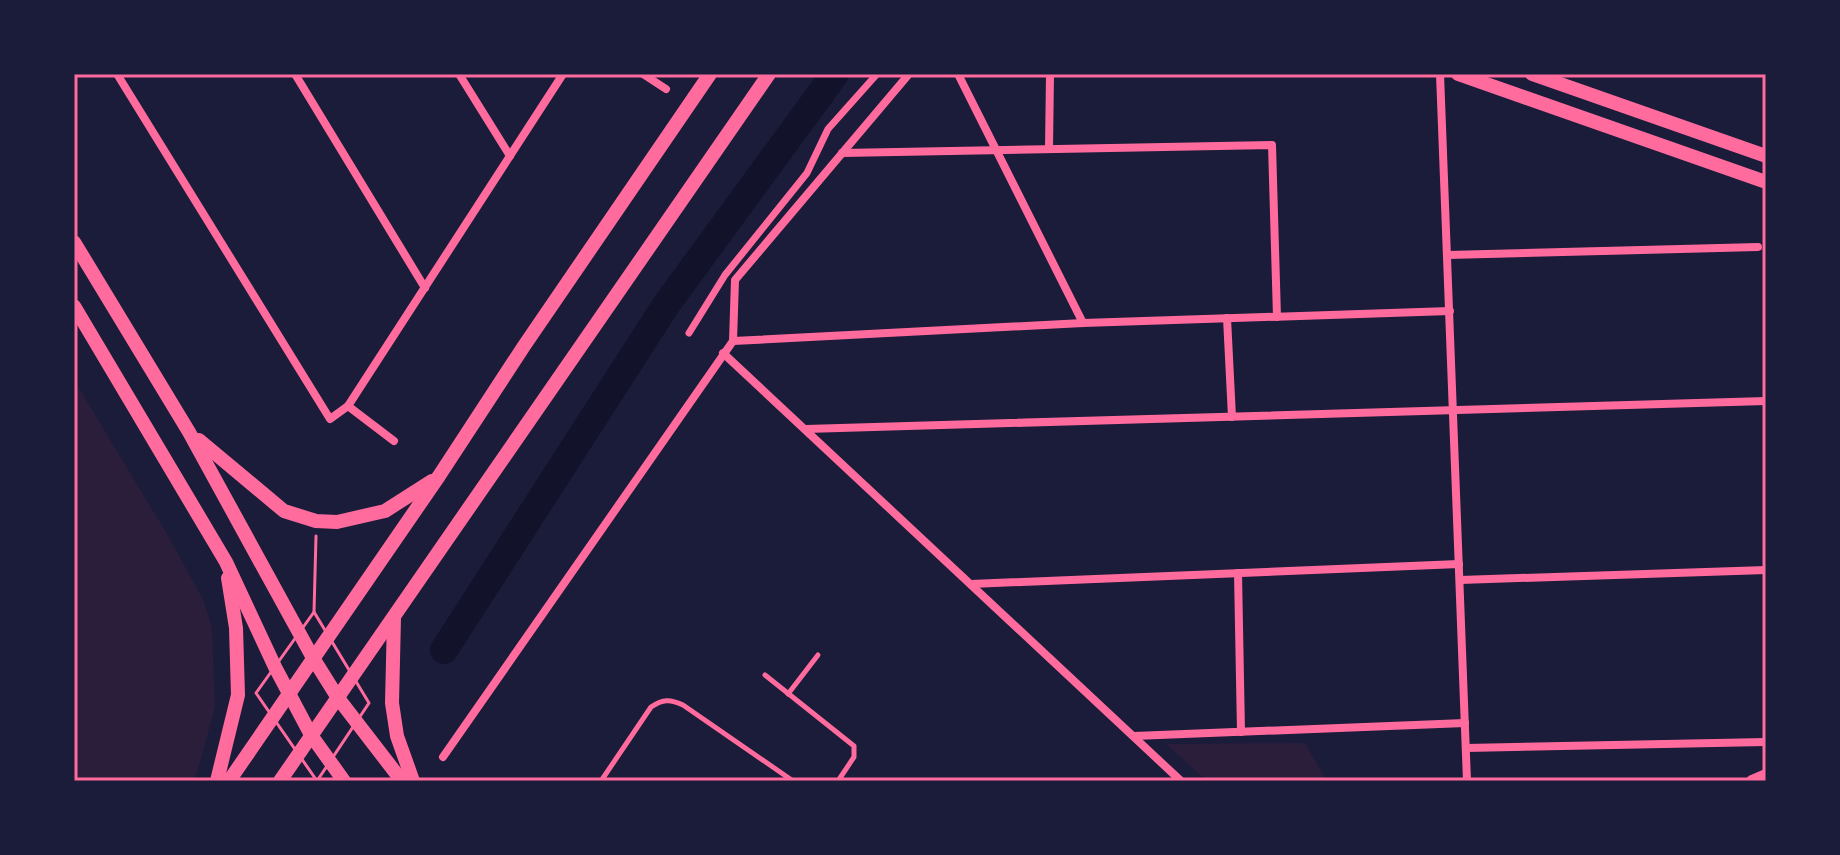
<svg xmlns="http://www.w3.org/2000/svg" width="1840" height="855" font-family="Manrope,sans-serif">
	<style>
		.green { fill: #2a1e3b }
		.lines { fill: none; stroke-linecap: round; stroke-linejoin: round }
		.river { stroke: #12122b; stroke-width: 28 }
		.path { stroke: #ff6b9d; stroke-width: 3 }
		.service { stroke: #ff6b9d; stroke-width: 5 }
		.pedestrian { stroke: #ff6b9d; stroke-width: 7 }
		.minor { stroke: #ff6b9d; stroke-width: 8 }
		.tertiary { stroke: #ff6b9d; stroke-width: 12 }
		.primary { stroke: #ff6b9d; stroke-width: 14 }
		.neatline { fill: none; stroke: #ff6b9d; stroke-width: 3 }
	</style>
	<rect width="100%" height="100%" fill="#1b1b3a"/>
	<g class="green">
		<path d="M74,380L167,534L203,599L212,627L215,707L198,770L192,781H74Z"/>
		<path d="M1305,743L1327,781H1207L1166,744Z"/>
	</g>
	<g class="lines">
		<path class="river" d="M444,650L666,305L835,74"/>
		<g class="path">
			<path d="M314,612L369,703L317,781L256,693Z"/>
			<path d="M314,612L316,536"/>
		</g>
		<g class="service">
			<path d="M765,675L854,746V757L838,781"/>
			<path d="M788,694L818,655"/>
			<path d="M601,781L651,707C663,699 670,699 683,705L793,781"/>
		</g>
		<path class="pedestrian" d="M689,333L725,275L807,173L828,129L877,74"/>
		<g class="minor">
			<path d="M117,74L330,419L348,406L563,74"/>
			<path d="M295,74L425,288"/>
			<path d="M459,74L510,156"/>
			<path d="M643,74L666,89"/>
			<path d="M958,74L1083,323"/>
			<path d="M1440,74L1467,781"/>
			<path d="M1049,149L1050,74"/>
			<path d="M842,153L1272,145L1277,317"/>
			<path d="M1448,255L1758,247"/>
			<path d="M1227,318L1232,417"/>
			<path d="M733,341L1083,323L1450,311"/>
			<path d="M723,353L1181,781"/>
			<path d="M348,406L394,441"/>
			<path d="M806,429L1766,401"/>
			<path d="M1238,573L1241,732"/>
			<path d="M1460,580L1766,570"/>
			<path d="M971,584L1459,564"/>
			<path d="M1134,736L1465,723"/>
			<path d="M1466,748L1766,742"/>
			<path d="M443,757L733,341L735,280L909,74"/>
		</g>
		<path class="tertiary" d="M1752,781L1766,775"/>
		<g class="primary">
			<path d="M1458,74L1766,182"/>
			<path d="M1532,74L1766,156"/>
			<path d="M74,242L189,432L313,658L338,698L402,781"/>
			<path d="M74,306L226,562L275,667L311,735L344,781"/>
			<path d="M199,440L284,511L316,521L337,522L385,511L432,481"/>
			<path d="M394,618L392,703L397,736L413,781"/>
			<path d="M217,781L238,695L236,628L228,578"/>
			<path d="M229,781L439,476L524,346L710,74"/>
			<path d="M280,781L769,74"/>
		</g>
	</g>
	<rect width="1840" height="855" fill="none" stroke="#1b1b3a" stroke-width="152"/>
	<rect x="76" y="76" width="1688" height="703" class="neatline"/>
</svg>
